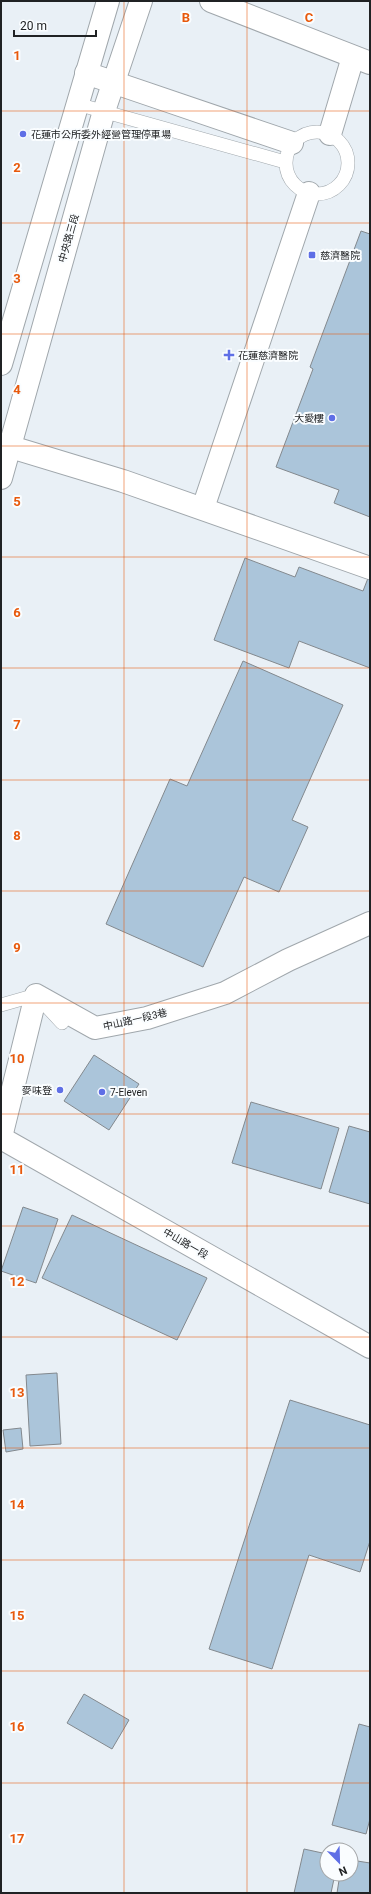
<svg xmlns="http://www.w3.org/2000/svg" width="371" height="1894" font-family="Roboto,'Noto Sans TC',sans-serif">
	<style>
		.building { fill: #abc5da; stroke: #83898e }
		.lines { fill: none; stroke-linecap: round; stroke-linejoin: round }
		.service-casing { stroke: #a0a7ac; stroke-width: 14 }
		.minor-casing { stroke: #a0a7ac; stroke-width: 24 }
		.tertiary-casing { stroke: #a0a7ac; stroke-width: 24 }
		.service { stroke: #fff; stroke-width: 13 }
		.minor { stroke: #fff; stroke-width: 22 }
		.tertiary { stroke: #fff; stroke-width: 22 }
		.grid { fill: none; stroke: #e8590c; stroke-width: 1; stroke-opacity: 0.55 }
		.poi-dot { fill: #5f6fe6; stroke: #fafdff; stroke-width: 1.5 }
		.labels { text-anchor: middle; stroke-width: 4; stroke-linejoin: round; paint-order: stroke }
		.poi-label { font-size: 10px; fill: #202224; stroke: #fafdff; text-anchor: start }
		.street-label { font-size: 10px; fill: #202224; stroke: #fafdff }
		.grid-label { font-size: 13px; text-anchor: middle; font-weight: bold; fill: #e8590c; stroke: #fafdff; stroke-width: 4; stroke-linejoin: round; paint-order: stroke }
	</style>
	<rect width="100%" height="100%" fill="#e9f0f6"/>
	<g class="building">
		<path d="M361,231L370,234V517L334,503L339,490L276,467L313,369L310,367Z"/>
		<path d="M245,558L295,577L299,567L363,591L370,573V668L299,641L289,668L214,640Z"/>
		<path d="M243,661L343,705L292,820L308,827L279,892L244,877L203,967L106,924L170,779L187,786Z"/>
		<path d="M94,1055L139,1084L109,1130L64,1101Z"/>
		<path d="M251,1102L339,1128L321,1189L232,1163Z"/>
		<path d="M349,1126L370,1132V1204L329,1192Z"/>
		<path d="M23,1207L58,1219L36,1283L1,1271Z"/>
		<path d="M72,1215L207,1278L177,1340L42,1278Z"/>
		<path d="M57,1373L61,1444L30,1446L26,1375Z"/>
		<path d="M290,1400L370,1425V1541L360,1572L309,1555L272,1669L209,1649Z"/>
		<path d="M21,1428L23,1449L6,1452L3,1430Z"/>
		<path d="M84,1694L129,1720L112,1749L67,1723Z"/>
		<path d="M359,1724L370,1727V1819L366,1834L332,1825Z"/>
		<path d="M304,1849L327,1854V1874H335L331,1893H294Z"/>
		<path d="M351,1860L370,1863V1893H337L340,1874H351Z"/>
	</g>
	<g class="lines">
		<defs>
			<g id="service">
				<path d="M77,104L285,162"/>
				<circle cx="317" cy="163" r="31"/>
				<path d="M1,1005L36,995L62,1023"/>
			</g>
			<g id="minor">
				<path d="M211,1L370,63"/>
				<path d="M86,73L292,143"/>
				<path d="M330,134L353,57"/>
				<path d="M1,444L123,481L370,568"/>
				<path d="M203,508L309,193"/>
				<path d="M1,1137L36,995L95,1028L147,1018L225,993L288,960L370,923"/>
			</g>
			<g id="tertiary">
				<path d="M1,364L108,1"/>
				<path d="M1,478L104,111L141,1"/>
				<path d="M1,1138L370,1347"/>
			</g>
		</defs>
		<use href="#service" class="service-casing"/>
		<use href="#minor" class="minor-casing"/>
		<use href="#tertiary" class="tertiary-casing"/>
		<use href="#service" class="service"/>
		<use href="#minor" class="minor"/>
		<use href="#tertiary" class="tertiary"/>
	</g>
	<path class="grid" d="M124,1V1893M247,1V1893M1,111H370M1,223H370M1,334H370M1,446H370M1,557H370M1,668H370M1,780H370M1,891H370M1,1003H370M1,1114H370M1,1226H370M1,1337H370M1,1448H370M1,1560H370M1,1671H370M1,1783H370"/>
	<g class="poi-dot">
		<circle cx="23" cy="134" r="4"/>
		<rect x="308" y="251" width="8" height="8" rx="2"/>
		<path d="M227 349h4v4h4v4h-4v4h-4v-4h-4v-4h4z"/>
		<circle cx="332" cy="418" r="4"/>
		<circle cx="60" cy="1090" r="4"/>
		<circle cx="102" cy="1092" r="4"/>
	</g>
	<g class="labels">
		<g class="poi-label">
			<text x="31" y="138">花蓮市公所委外經營管理停車場</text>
			<text x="320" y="259">慈濟醫院</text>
			<text x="238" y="359">花蓮慈濟醫院</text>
			<text x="324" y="422" text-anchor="end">大愛樓</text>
			<text x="52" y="1094" text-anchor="end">麥味登</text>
			<text x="110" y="1096">7-Eleven</text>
		</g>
		<g class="street-label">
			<text transform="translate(68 238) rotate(-74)" y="4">中央路三段</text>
			<text transform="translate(135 1019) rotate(-13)" y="4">中山路一段3巷</text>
			<text transform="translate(186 1243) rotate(30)" y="4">中山路一段</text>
		</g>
	</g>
	<g class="grid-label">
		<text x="186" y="22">B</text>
		<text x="309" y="22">C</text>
		<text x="17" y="60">1</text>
		<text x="17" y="172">2</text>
		<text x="17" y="283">3</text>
		<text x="17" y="394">4</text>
		<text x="17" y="506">5</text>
		<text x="17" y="617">6</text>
		<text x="17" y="729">7</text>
		<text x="17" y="840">8</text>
		<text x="17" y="952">9</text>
		<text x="17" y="1063">10</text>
		<text x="17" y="1174">11</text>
		<text x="17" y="1286">12</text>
		<text x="17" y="1397">13</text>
		<text x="17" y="1509">14</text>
		<text x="17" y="1620">15</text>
		<text x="17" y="1731">16</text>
		<text x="17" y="1843">17</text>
	</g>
	<rect width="371" height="1894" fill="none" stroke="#202224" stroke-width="4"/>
	<g transform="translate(339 1862) rotate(157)"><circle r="19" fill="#fafdff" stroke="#a3a5a7"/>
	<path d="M0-3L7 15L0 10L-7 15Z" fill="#5f6fe6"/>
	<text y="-6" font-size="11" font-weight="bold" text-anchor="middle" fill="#202224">N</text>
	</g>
	<path d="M14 30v6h82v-6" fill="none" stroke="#202224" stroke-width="2"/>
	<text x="20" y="30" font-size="12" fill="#202224" stroke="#fafdff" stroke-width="3" paint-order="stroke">20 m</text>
</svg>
